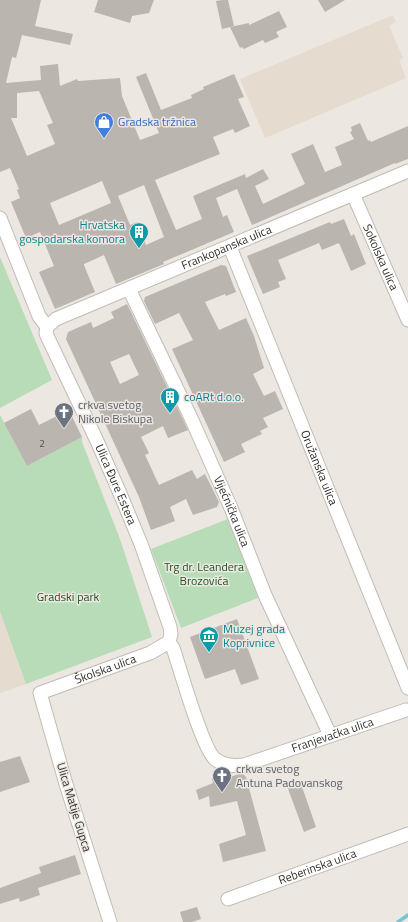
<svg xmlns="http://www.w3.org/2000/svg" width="408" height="922" font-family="'Titillium Web',sans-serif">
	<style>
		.built { fill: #e5dbce }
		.green { fill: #b8dcb7 }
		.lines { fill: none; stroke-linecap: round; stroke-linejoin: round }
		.stream { stroke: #77c6cf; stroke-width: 3.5 }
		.building { fill: #bab5ae; fill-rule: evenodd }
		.street-casing { stroke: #c1bcb5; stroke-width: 15 }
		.street { stroke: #fff; stroke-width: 13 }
		.labels { text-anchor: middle; stroke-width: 3; stroke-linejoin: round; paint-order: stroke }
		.number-label { font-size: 10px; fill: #56534f }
		.shop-label { font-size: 12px; fill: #366cbe; stroke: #ece7e0; text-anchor: start }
		.culture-label { font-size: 12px; fill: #0d838f; stroke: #ece7e0; text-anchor: start }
		.street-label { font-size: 12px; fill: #34322f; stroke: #ece7e0 }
		.worship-label { font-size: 12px; fill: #5b616d; stroke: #ece7e0; text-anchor: start }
		.park-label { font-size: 12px; fill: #1b5920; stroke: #ece7e0 }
	</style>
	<rect width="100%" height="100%" fill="#ece7e0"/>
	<g class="built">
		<path d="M393,15L396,22L389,26L403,58L399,60L406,78L265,138L240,79Z"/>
		<path d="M0,613L26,684L0,693Z"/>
	</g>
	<g class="green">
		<path d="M0,257L52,380L0,408Z"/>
		<path d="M0,415L27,466L82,437V442L120,539L152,637L26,684L0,612Z"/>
		<path d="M228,519L258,598L181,628L151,549Z"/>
	</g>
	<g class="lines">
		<path class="stream" d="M398,922L408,915"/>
	</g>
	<g class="building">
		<path d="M0,0H41L35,26L73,34L70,45L22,35L16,58L12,57L6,83L41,80L40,66L58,64L60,86L77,79L78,81L120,78L122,96L140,140L159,133L136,77L146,73L161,110L192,98L191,95L204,89L203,87L234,74L244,97L238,99L250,126L235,133L233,129L213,137L220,154L155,180L176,230L202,219L193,196L245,174L246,178L263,169L269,179L255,186L263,204L305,184L291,154L313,144L325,172L342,165L335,147L354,139L350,132L352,131L351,127L360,123L368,141L370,140L371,142L408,126V159L395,164V163L252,225L237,189L216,198L223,217L227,215L234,232L163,262L164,264L116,284L104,255L84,264V265L95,292L55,309L39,272L54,266L40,232L26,238L11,202L20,198L17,190L19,189L10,168L0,172ZM39,91L53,123L47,125L55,144L27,156L11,118H17V93ZM102,181L111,203L59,225L50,203ZM144,185L164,237L146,245L137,222L130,225L118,196Z"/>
		<path d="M98,0H154L149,13L132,16L130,23L94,12Z"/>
		<path d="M223,0H228L234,26L222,29L216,1Z"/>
		<path d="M318,0H345L325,12Z"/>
		<path d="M279,11L287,27L276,32L279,37L265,43L263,40L244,49L242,47L240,48L230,27L249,23V25Z"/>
		<path d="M344,219L351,236L354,234L366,264L351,271L339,243L322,250L319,243L278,260L286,279L278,282L280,287L263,294L247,256L330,222L331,224Z"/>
		<path d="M221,265L226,266L236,292L226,296L225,294L205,302L219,330L246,318L254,336L264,368L253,374L264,396L275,391L283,409L263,418L268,427L260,431L262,434L241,444L245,452L224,462L172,349L193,340L179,313L155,324L144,301L145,297Z"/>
		<path d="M127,304L188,430L168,438L163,426L141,437L149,453L145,455L159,485L192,470L197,479L205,474L219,502L217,507L193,515L186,499L170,507L175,521L151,530L139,497L66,339L68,332L91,322L93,328L114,318L111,312ZM129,354L139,375L120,384L110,362Z"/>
		<path d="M68,408L82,437L27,466L4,423L31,409L39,425L59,415L58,413Z"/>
		<path d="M237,619L259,679L241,685L235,669L205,679L190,637Z"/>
		<path d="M20,756L30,782L0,792V762Z"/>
		<path d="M242,773L246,777L266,851L223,862L219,844L246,835L237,801L210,807L209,796L199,800L196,790L213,783L212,778L216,775H222L224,779Z"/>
		<path d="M300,781L316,827L304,832L287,786Z"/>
		<path d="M75,855L81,874L38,888L40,895L20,902L19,898L0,904V888L41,873L39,867Z"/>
		<path d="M197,907L201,919L192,922H183L180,912Z"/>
	</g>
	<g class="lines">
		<defs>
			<g id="street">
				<path id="s1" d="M353,194L408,320"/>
				<path d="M0,218L39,316L47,327"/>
				<path id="s2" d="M230,247L408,688"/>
				<path id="s3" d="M129,289L191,418L231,508L265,595L330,735"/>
				<path id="s4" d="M47,327L46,333L48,338L97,441L119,491L141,544L170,627L171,634L169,642L173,648C180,668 202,748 215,759C224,766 233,766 244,765L406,710"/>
				<path id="s5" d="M47,327L56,319L408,171"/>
				<path id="s6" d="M228,899L408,834"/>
				<path id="s7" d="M110,922L66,784L40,693L150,653L169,642"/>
			</g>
		</defs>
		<use href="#street" class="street-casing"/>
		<use href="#street" class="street"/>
	</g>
	<defs>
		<symbol id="shop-pin" viewBox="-11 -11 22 30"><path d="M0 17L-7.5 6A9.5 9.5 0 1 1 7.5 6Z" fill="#3f7fe0" stroke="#ece7e0"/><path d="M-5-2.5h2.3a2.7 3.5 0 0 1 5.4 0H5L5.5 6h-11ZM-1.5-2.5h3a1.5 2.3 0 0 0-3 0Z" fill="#fff"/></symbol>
		<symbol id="building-pin" viewBox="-11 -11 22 30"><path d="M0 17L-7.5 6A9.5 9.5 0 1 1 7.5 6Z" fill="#0f9aa8" stroke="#ece7e0"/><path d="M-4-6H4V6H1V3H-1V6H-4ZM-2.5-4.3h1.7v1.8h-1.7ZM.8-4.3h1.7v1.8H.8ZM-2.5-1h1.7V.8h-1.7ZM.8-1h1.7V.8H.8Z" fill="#fff"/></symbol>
		<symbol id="church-pin" viewBox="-11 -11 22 30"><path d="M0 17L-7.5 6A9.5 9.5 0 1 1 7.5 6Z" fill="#6b7280" stroke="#ece7e0"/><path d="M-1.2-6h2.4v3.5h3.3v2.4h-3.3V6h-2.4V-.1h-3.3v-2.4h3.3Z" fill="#fff"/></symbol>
		<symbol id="museum-pin" viewBox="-11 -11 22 30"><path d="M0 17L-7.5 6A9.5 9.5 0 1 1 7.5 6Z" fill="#0f9aa8" stroke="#ece7e0"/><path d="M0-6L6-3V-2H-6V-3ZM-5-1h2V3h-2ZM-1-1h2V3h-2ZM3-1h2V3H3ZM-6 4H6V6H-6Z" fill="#fff"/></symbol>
	</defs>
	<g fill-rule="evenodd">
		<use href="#shop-pin" x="93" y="111" width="22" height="30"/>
		<use href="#building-pin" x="128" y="221" width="22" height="30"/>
		<use href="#building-pin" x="159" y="386" width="22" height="30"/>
		<use href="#church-pin" x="53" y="401" width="22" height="30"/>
		<use href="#museum-pin" x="198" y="625" width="22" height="30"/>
		<use href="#church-pin" x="211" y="765" width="22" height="30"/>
	</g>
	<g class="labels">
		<g class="number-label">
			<text x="42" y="447">2</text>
		</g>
		<g class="shop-label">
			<text x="118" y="126">Gradska tržnica</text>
		</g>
		<g class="culture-label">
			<text x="125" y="229" text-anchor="end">Hrvatska<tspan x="125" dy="14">gospodarska komora</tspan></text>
			<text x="184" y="401">coARt d.o.o.</text>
			<text x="223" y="633">Muzej grada<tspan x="223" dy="14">Koprivnice</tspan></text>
		</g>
		<g class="street-label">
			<text dy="4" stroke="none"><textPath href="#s5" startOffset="197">Frankopanska ulica</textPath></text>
			<text dy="4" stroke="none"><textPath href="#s1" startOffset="69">Sokolska ulica</textPath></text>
			<text dy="4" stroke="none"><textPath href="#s2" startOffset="238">Oružanska ulica</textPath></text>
			<text dy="4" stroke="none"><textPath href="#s4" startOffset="173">Ulica Đure Estera</textPath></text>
			<text dy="4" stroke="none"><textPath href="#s3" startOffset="245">Vijećnička ulica</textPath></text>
			<text dy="4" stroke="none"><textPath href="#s7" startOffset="309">Školska ulica</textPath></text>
			<text dy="4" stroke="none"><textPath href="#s4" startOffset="591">Franjevačka ulica</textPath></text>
			<text transform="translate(74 807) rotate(73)" y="4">Ulica Matije Gupca</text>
			<text dy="4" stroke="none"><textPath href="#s6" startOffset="95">Reberinska ulica</textPath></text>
		</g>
		<g class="worship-label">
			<text x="78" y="409">crkva svetog<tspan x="78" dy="14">Nikole Biskupa</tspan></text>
			<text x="236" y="773">crkva svetog<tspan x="236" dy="14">Antuna Padovanskog</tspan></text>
		</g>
		<g class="park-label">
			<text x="204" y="571">Trg dr. Leandera<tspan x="204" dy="14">Brozovića</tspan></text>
			<text x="68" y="601">Gradski park</text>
		</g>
	</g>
</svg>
